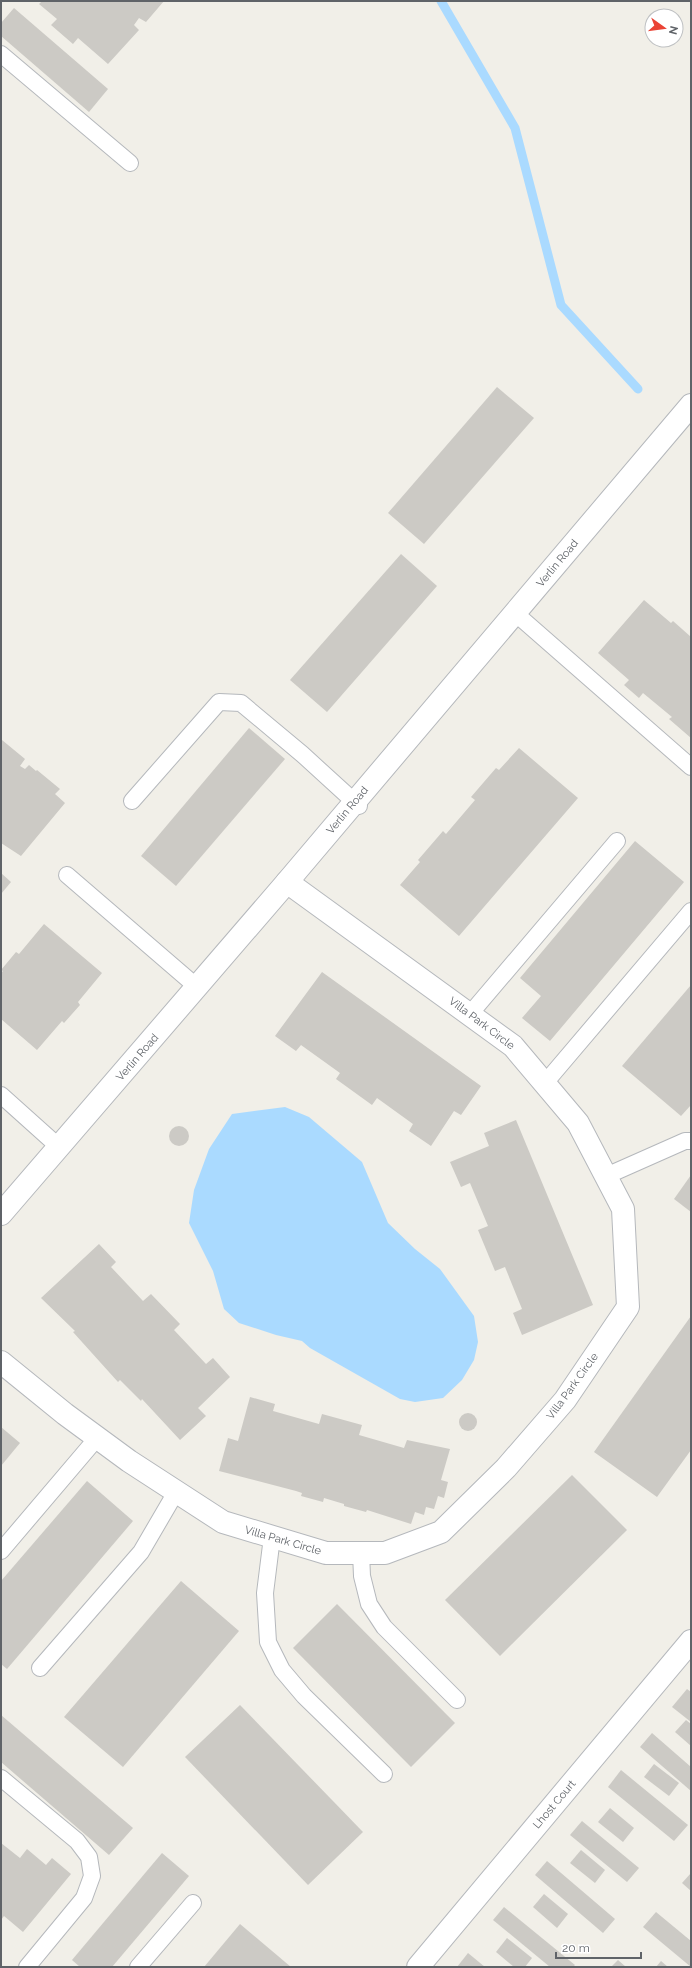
<svg xmlns="http://www.w3.org/2000/svg" width="692" height="1968" font-family="Raleway,sans-serif">
	<style>
		.water { fill: #aadaff }
		.lines { fill: none; stroke-linecap: round; stroke-linejoin: round }
		.stream { stroke: #aadaff; stroke-width: 9 }
		.building { fill: #cccac5 }
		.service-casing { stroke: #b5b8bc; stroke-width: 18 }
		.minor-casing { stroke: #b5b8bc; stroke-width: 24 }
		.tertiary-casing { stroke: #b5b8bc; stroke-width: 24 }
		.service { stroke: #fff; stroke-width: 16 }
		.minor { stroke: #fff; stroke-width: 22 }
		.tertiary { stroke: #fff; stroke-width: 22 }
		.labels { text-anchor: middle; stroke-width: 3.5; stroke-linejoin: round; paint-order: stroke }
		.street-label { font-size: 11px; fill: #5f6368; stroke: #fff }
	</style>
	<rect width="100%" height="100%" fill="#f1efe8"/>
	<path class="water" d="M285,1107L309,1117L362,1162L388,1223L415,1249L440,1269L474,1316L478,1342L474,1360L462,1380L443,1398L415,1402L400,1399L310,1348L302,1341L276,1335L239,1323L224,1309L213,1271L189,1223L194,1190L209,1149L232,1114Z"/>
	<g class="lines">
		<path class="stream" d="M441,1L515,128L561,305L638,389"/>
	</g>
	<g class="building">
		<path d="M42,1H164L146,22L139,18L134,25L139,30L108,64L78,38L73,44L51,25L57,19L39,4Z"/>
		<path d="M14,8L108,89L89,112L1,36V23Z"/>
		<path d="M497,387L534,418L424,544L388,513Z"/>
		<path d="M401,554L437,586L327,712L290,680Z"/>
		<path d="M644,600L671,623L673,621L691,637V738L669,719L672,717L643,693L639,698L624,685L629,680L598,653Z"/>
		<path d="M249,728L285,759L176,886L141,856Z"/>
		<path d="M2,740L25,759L20,766L25,769L29,765L36,771L37,770L60,789L55,794L65,803L21,856L1,843Z"/>
		<path d="M519,748L578,798L459,936L400,885L420,862L418,860L443,831L446,834L475,800L471,797L496,768L499,770Z"/>
		<path d="M635,841L684,882L550,1041L522,1018L541,996L520,978Z"/>
		<path d="M1,873L11,882L1,894Z"/>
		<path d="M44,924L102,973L78,1002L80,1005L64,1023L62,1021L37,1050L1,1019V973L3,971L1,970L16,952L19,954Z"/>
		<path d="M322,972L481,1086L461,1115L454,1111L431,1146L409,1131L413,1124L377,1098L372,1105L336,1079L340,1073L301,1045L296,1051L275,1036Z"/>
		<path d="M691,985V1105L681,1116L622,1066Z"/>
		<path d="M516,1120L593,1305L522,1335L513,1313L522,1309L505,1267L495,1271L478,1230L488,1226L470,1183L461,1187L450,1162L489,1146L484,1133Z"/>
		<circle cx="179" cy="1136" r="10"/>
		<path d="M691,1175V1212L674,1199Z"/>
		<path d="M99,1244L116,1262L111,1267L143,1301L151,1294L180,1324L174,1330L206,1364L213,1358L230,1377L198,1408L206,1416L180,1440L142,1399L141,1401L120,1380L118,1382L73,1332L75,1331L41,1298Z"/>
		<path d="M691,1316V1450L657,1497L594,1452Z"/>
		<path d="M250,1397L275,1404L273,1411L319,1424L322,1414L362,1425L359,1435L404,1448L407,1440L450,1449L441,1480L448,1482L444,1498L438,1496L434,1509L426,1507L424,1515L415,1512L411,1524L367,1510L366,1512L344,1506V1504L324,1498L323,1502L301,1496L302,1493L296,1491L219,1471L228,1438L238,1441Z"/>
		<circle cx="468" cy="1422" r="9"/>
		<path d="M1,1427L20,1443L1,1466Z"/>
		<path d="M572,1475L627,1530L500,1656L445,1600Z"/>
		<path d="M87,1481L133,1521L7,1669L1,1664V1581Z"/>
		<path d="M181,1581L239,1631L123,1767L64,1717Z"/>
		<path d="M337,1604L455,1723L411,1767L293,1648Z"/>
		<path d="M687,1689L691,1692V1722L672,1707Z"/>
		<path d="M240,1705L363,1832L308,1885L185,1757Z"/>
		<path d="M1,1715L133,1828L109,1855L1,1762Z"/>
		<path d="M686,1720L691,1724V1746L675,1732Z"/>
		<path d="M652,1733L691,1767V1791L640,1747Z"/>
		<path d="M654,1764L679,1783L669,1796L644,1777Z"/>
		<path d="M621,1770L688,1825L674,1841L608,1787Z"/>
		<path d="M610,1808L634,1828L623,1842L598,1822Z"/>
		<path d="M582,1821L639,1868L627,1882L570,1835Z"/>
		<path d="M1,1843L20,1858L27,1849L46,1865L52,1858L71,1874L23,1932L4,1916L1,1920Z"/>
		<path d="M581,1850L605,1870L595,1883L570,1863Z"/>
		<path d="M162,1853L189,1876L112,1967H80L72,1960Z"/>
		<path d="M547,1861L615,1919L603,1933L535,1875Z"/>
		<path d="M691,1873V1891L682,1883Z"/>
		<path d="M544,1894L568,1914L557,1928L533,1907Z"/>
		<path d="M504,1907L575,1965L573,1967H550L493,1920Z"/>
		<path d="M656,1912L691,1941V1967L643,1927Z"/>
		<path d="M240,1924L291,1967H204Z"/>
		<path d="M507,1938L532,1958L525,1967H514L496,1952Z"/>
		<path d="M468,1953L485,1967H457Z"/>
		<path d="M618,1960L626,1967H611Z"/>
		<path d="M661,1961L668,1967H656Z"/>
	</g>
	<g class="lines">
		<defs>
			<g id="service">
				<path d="M1,54L130,163"/>
				<path d="M515,613L691,767"/>
				<path d="M132,801L219,702L241,703L302,754L359,806"/>
				<path d="M67,875L197,987"/>
				<path d="M470,1014L617,841"/>
				<path d="M545,1083L691,911"/>
				<path d="M1,1095L59,1147"/>
				<path d="M606,1176L685,1141H691"/>
				<path d="M272,1537L265,1593L268,1642L282,1670L304,1696L384,1774"/>
				<path d="M1,1551L97,1438"/>
				<path d="M361,1553L362,1576L369,1604L384,1627L457,1700"/>
				<path d="M40,1668L141,1552L176,1492"/>
				<path d="M1,1778L77,1841L89,1857L92,1876L84,1898L27,1967"/>
				<path d="M138,1967L193,1903"/>
			</g>
			<g id="minor">
				<path d="M1,1362L65,1414L129,1461L223,1522L326,1553H385L441,1532L506,1468L565,1400L628,1307L623,1209L578,1123L513,1046L287,882"/>
				<path d="M418,1967L691,1641"/>
			</g>
			<path id="tertiary" d="M1,1214L287,882L691,405"/>
		</defs>
		<use href="#service" class="service-casing"/>
		<use href="#minor" class="minor-casing"/>
		<use href="#tertiary" class="tertiary-casing"/>
		<use href="#service" class="service"/>
		<use href="#minor" class="minor"/>
		<use href="#tertiary" class="tertiary"/>
	</g>
	<g class="labels">
		<g class="street-label">
			<text transform="translate(557 563) rotate(-50)" y="4">Verlin Road</text>
			<text transform="translate(347 810) rotate(-50)" y="4">Verlin Road</text>
			<text transform="translate(482 1023) rotate(37)" y="4">Villa Park Circle</text>
			<text transform="translate(137 1057) rotate(-49)" y="4">Verlin Road</text>
			<text transform="translate(572 1386) rotate(-54)" y="4">Villa Park Circle</text>
			<text transform="translate(283 1540) rotate(16)" y="4">Villa Park Circle</text>
			<text transform="translate(554 1804) rotate(-50)" y="4">Lhost Court</text>
		</g>
	</g>
	<rect width="692" height="1968" fill="none" stroke="#5f6368" stroke-width="4"/>
	<g transform="translate(664 28) rotate(104)"><circle r="19" fill="#ffffff" stroke="#bfc1c3"/>
	<path d="M0-3L7 15L0 10L-7 15Z" fill="#ea4335"/>
	<text y="-6" font-size="11" font-weight="bold" text-anchor="middle" fill="#5f6368">N</text>
	</g>
	<path d="M556 1952v6h85v-6" fill="none" stroke="#5f6368" stroke-width="2"/>
	<text x="562" y="1952" font-size="12" fill="#5f6368" stroke="#ffffff" stroke-width="3" paint-order="stroke">20 m</text>
</svg>
